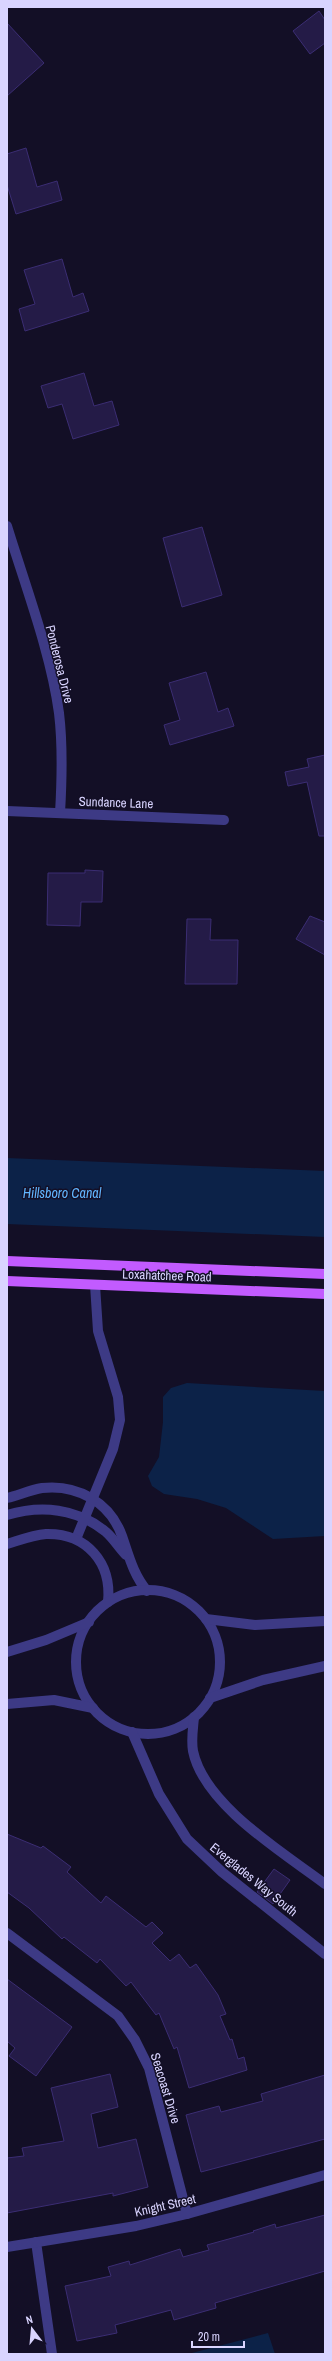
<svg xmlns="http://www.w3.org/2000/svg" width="332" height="2361" font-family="'Archivo Narrow',sans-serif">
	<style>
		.water { fill: #0c2248 }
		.building { fill: #241b47; stroke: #3b2d73 }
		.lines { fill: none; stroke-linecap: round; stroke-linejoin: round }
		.minor { stroke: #3d3a85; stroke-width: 10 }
		.major { stroke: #c25bff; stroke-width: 10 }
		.labels { text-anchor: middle; stroke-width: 3; stroke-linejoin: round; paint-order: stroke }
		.street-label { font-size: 13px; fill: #d9d4ff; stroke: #130f26 }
		.water-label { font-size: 14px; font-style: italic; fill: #62b6ff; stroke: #130f26 }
	</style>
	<rect width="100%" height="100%" fill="#130f26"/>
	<g class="water">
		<path d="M7,1158L325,1171V1237L7,1224Z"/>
		<path d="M187,1383L325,1391V1536L273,1539L226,1508L197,1499L164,1494L152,1486L148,1476L159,1457L163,1422V1397L171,1388Z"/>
		<path d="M268,2333L275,2354H188Z"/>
	</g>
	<g class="building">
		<path d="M319,11L325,20V43L310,54L293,31Z"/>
		<path d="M7,23L44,63L7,96Z"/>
		<path d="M26,148L37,187L57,181L62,200L16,214L7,185V154Z"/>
		<path d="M62,259L73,297L83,293L89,311L25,331L19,309L35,304L24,270Z"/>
		<path d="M84,373L94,406L112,401L119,425L73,439L62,404L48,408L41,386Z"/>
		<path d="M202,527L222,595L182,607L163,538Z"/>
		<path d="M206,672L218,712L228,708L234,726L170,745L164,725L180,720L169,683Z"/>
		<path d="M325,755V836H319L307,782L288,786L285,772L309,767L307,759Z"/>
		<path d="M85,870L103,871L102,902H81L80,926L47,925L48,873H85Z"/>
		<path d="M310,916L325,922V955L296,939Z"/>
		<path d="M187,919H211L210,940H238L237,984H185Z"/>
		<path d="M7,1834L41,1848L43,1846L71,1867L67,1872L101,1903L106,1896L146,1927L152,1922L163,1933L152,1943L170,1961L179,1954L190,1968L196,1964L218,1995L226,2014L220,2016L230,2040L232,2039L238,2059L244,2057L247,2070L189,2088L177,2047L174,2049L159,2013L156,2015L131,1982L126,1986L100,1959L97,1963L64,1937L62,1939L29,1908L7,1892Z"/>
		<path d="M274,1869L290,1880L273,1904L257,1892Z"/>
		<path d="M7,1979L72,2027L36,2076L9,2056L15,2048L7,2041Z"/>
		<path d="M110,2074L118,2107L91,2114L98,2148L136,2139L148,2187L113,2196V2193L7,2213V2158L24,2156L22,2148L64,2141L51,2088Z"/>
		<path d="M325,2075V2139L201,2172L186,2115L219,2106L221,2112L263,2101L261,2094Z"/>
		<path d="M325,2215V2271L215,2303L216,2308L174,2320L171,2310L115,2325L117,2333L77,2341L65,2286L111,2276L108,2267L129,2261L130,2265L180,2249L183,2257L209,2250L207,2245L254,2232L253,2231L275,2224L276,2228Z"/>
	</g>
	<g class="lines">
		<g class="minor">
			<path d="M7,526C25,585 51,653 59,713C63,746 62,779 60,813"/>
			<path d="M7,811L224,820"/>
			<path d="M7,1498C19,1495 30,1490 42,1488C77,1484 110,1502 122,1536C129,1556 133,1574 147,1591"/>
			<path d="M7,1515C41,1505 77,1508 106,1532C114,1539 119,1548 126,1555"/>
			<path d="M76,1539L113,1449L120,1420L118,1397L98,1331L95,1285"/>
			<path d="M7,1544C20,1540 33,1535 46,1534C87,1533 112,1563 108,1602"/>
			<circle cx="148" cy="1662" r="72"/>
			<path d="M206,1619L255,1625L325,1621"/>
			<path d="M7,1652L46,1640L89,1622"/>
			<path d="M210,1698L263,1680L325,1666"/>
			<path d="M7,1704L54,1700L93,1708"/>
			<path d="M194,1717C193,1729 191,1740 193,1751C204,1805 284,1853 325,1884"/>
			<path d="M132,1732L159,1794L187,1839L222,1872L325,1954"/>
			<path d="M7,1933L118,2016L135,2040L149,2068L187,2214"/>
			<path d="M36,2242L52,2354"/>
			<path d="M7,2247L136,2226L187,2214L325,2175"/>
		</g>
		<g class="major">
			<path d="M7,1261L325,1274"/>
			<path d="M7,1281L325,1294"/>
		</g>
	</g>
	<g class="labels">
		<g class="street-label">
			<text transform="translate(60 664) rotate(76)" y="5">Ponderosa Drive</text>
			<text transform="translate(116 802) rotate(2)" y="5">Sundance Lane</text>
			<text transform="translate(167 1275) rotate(2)" y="5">Loxahatchee Road</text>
			<text transform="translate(254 1879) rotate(39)" y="5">Everglades Way South</text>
			<text transform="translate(166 2088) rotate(73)" y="5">Seacoast Drive</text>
			<text transform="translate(165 2205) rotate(-13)" y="5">Knight Street</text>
		</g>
		<g class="water-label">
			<text x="62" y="1198">Hillsboro Canal</text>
		</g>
	</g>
	<rect width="332" height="2361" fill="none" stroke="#d9d4ff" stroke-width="16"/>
	<g transform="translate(32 2329) rotate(344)" stroke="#130f26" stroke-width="3" paint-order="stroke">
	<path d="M0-3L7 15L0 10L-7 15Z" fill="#d9d4ff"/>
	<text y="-6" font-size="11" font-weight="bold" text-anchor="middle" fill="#d9d4ff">N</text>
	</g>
	<path d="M192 2341v6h52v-6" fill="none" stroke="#d9d4ff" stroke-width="2"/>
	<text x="198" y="2341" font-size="12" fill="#d9d4ff" stroke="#130f26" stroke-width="3" paint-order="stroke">20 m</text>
</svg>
